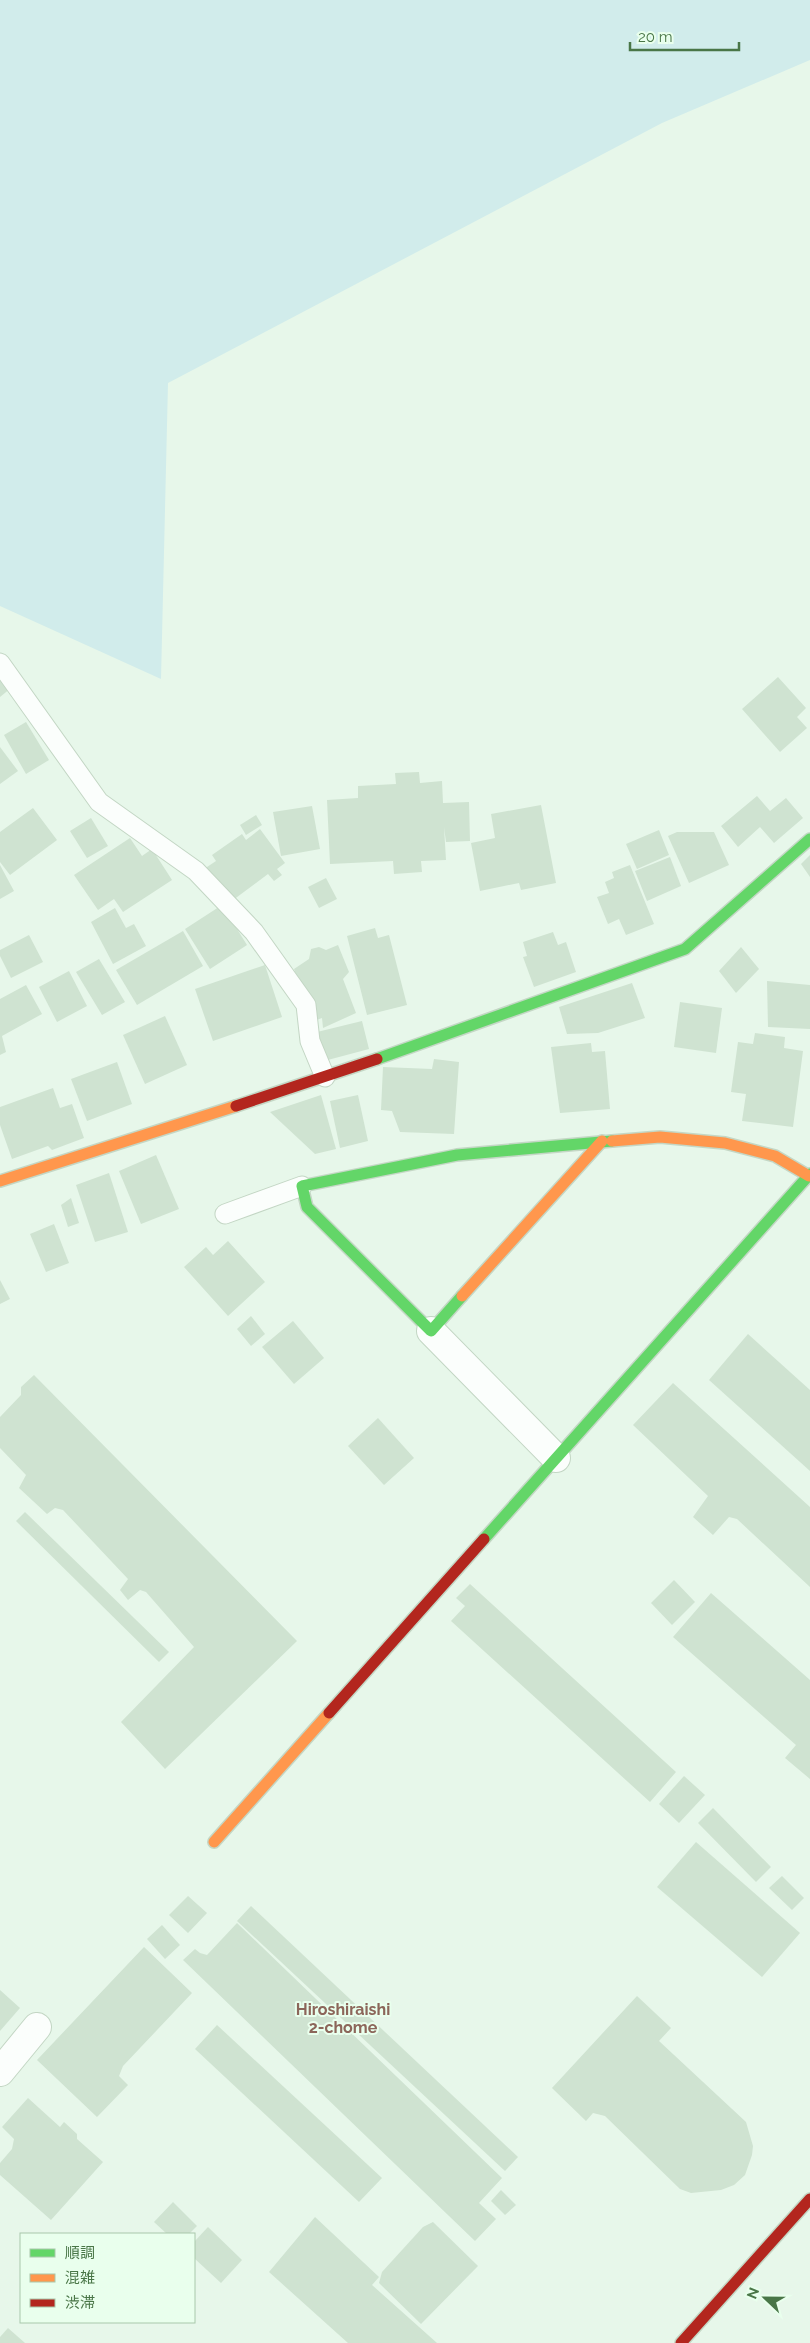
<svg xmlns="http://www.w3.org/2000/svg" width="810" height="2343" font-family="Raleway,'Noto Sans JP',sans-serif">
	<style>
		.green { fill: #d1eceb }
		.building { fill: #cfe3d1 }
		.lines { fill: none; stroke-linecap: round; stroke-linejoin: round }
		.lane-casing { stroke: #c3d6c4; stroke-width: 21 }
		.street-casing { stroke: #c3d6c4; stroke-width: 30 }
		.fast-casing { stroke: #c4d7c5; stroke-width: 14 }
		.slow-casing { stroke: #c4d7c5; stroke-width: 14 }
		.jam-casing { stroke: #c4d7c5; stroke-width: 14 }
		.lane { stroke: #fbfefc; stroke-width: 19 }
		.street { stroke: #fbfefc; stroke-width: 28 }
		.fast { stroke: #63d668; stroke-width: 11 }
		.slow { stroke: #ff974d; stroke-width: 11 }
		.jam { stroke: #b3261e; stroke-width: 11 }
		.labels { text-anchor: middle; stroke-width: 4; stroke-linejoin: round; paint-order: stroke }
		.neighbourhood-label { font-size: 16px; font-weight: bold; fill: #8c665a; stroke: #e9ffed }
	</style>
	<rect width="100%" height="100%" fill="#e7f7ea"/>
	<path class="green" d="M0,0H810V60L662,123L168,383L161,679L0,606Z"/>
	<g class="building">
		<path d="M0,674L11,688L0,697Z"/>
		<path d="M778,677L806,708L797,717L807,728L780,752L742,709Z"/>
		<path d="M26,722L49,760L26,774L4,735Z"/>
		<path d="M0,747L18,771L0,784Z"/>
		<path d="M419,772L420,783L442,781L443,803L469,802L470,841L446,842L444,827L446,860L421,861L422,872L394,874L393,861L330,864L327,800L358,798V786L396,784L395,773Z"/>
		<path d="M757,796L770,811L786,798L803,818L774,843L760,827L738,847L721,826Z"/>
		<path d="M541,805L556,883L521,890L519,883L480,891L471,843L495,838L491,814Z"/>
		<path d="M312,806L320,849L281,856L273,812Z"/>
		<path d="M33,808L57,840L10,875L0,862V832Z"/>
		<path d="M256,815L262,825L246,835L240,825Z"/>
		<path d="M91,818L108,846L87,858L70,831Z"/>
		<path d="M260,829L285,863L277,869L282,875L274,881L268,874L229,903L204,869L216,861L212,855L242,834L246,840Z"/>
		<path d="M659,830L669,855L637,869L626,844Z"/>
		<path d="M677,832H714L729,865L689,883L668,836Z"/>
		<path d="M130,838L142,856L152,849L172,880L123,912L114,899L98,910L74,875Z"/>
		<path d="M810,855V877L801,864Z"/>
		<path d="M670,857L681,886L647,901L635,871Z"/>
		<path d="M0,865L14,891L0,899Z"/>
		<path d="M630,865L654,924L626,935L619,919L608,924L597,897L609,893L605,882L614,878L612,872Z"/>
		<path d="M326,878L337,899L319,908L308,887Z"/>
		<path d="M222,905L247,945L210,969L185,929Z"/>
		<path d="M115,908L126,928L134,924L146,946L113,964L91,922Z"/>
		<path d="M375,928L378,938L389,935L407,1005L367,1015L347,936Z"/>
		<path d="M183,931L203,966L137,1005L116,970Z"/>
		<path d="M553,932L558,945L566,942L576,972L534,987L523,957L527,956L523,942Z"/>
		<path d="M29,935L43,962L11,978L0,956V950Z"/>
		<path d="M338,945L349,972L343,979L356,1013L323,1028L322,1018L314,1021L294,969L309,959L311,949L319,947L326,950Z"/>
		<path d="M741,947L759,969L736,993L719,971Z"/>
		<path d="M99,959L125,1002L102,1015L76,972Z"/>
		<path d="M265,965L282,1017L213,1041L195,989Z"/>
		<path d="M69,971L87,1006L57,1022L39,987Z"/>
		<path d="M767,981L810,985V1029L768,1027Z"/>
		<path d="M632,983L645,1018L598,1033L567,1034L559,1007Z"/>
		<path d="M26,985L42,1014L2,1036L6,1052L0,1055V999Z"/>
		<path d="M680,1002L722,1008L716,1053L674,1047Z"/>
		<path d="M165,1016L187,1065L145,1084L123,1035Z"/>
		<path d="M362,1021L369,1049L324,1061L317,1032Z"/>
		<path d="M755,1033L785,1037L784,1048L803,1051L793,1127L742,1121L746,1094L731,1092L738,1042L753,1044Z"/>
		<path d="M591,1043L592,1052L605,1051L610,1109L560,1113L551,1047Z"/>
		<path d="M434,1059L459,1062L454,1134L400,1132L392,1111L381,1110L383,1067L432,1069Z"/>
		<path d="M117,1062L132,1104L87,1121L71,1079Z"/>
		<path d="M53,1088L60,1108L72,1104L84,1138L52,1150L48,1146L12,1159L0,1125V1107Z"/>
		<path d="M321,1095L336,1149L315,1154L270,1112Z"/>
		<path d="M358,1095L368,1141L340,1148L330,1101Z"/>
		<path d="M156,1155L179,1209L141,1224L119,1171Z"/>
		<path d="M109,1173L128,1232L95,1242L76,1185Z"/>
		<path d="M71,1198L79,1223L68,1227L61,1205Z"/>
		<path d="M54,1224L69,1263L46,1272L30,1234Z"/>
		<path d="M228,1241L265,1282L228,1316L184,1267L206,1247L213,1255Z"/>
		<path d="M0,1280L10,1299L0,1304Z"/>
		<path d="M251,1316L265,1334L251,1346L237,1329Z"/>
		<path d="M293,1321L324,1358L294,1384L262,1347Z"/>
		<path d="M748,1334L810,1390V1471L709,1380Z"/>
		<path d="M34,1375L297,1641L165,1769L121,1722L194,1647L146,1592L140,1590L128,1600L120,1590L128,1579L63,1510L55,1508L47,1514L19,1488L26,1475L0,1448V1417L21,1395V1387Z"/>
		<path d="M673,1383L810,1507V1587L737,1519L729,1517L713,1535L693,1517L708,1496L633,1425Z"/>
		<path d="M378,1418L414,1458L384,1485L348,1446Z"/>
		<path d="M25,1512L169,1652L159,1662L16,1521Z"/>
		<path d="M674,1580L695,1602L672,1625L651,1603Z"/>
		<path d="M470,1584L676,1772L650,1802L451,1621L465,1606L456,1598Z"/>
		<path d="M711,1593L810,1680V1779L785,1758L796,1745L673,1637Z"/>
		<path d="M684,1776L705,1795L679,1823L659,1804Z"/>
		<path d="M713,1808L771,1867L756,1882L698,1823Z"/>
		<path d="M696,1842L800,1933L762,1977L657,1887Z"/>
		<path d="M782,1876L804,1898L792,1910L769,1888Z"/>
		<path d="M188,1896L207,1913L188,1933L169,1915Z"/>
		<path d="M251,1906L518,2157L505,2171L237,1921Z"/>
		<path d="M237,1923L502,2178L479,2203L496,2219L475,2241L183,1960L195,1949L200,1953L207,1955Z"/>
		<path d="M162,1925L180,1945L165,1959L147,1939Z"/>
		<path d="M144,1947L192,1993L123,2066L119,2076L128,2085L97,2117L37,2060Z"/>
		<path d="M0,1990L20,2008L0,2031Z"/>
		<path d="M637,1996L671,2028L659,2041L746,2122L753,2146L752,2155L745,2175L734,2185L721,2190L691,2193L680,2189L605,2116L593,2113L586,2121L552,2088Z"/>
		<path d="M217,2025L382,2178L359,2202L195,2049Z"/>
		<path d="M28,2098L60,2127L64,2122L77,2134V2139L103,2162L51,2220L0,2175V2163L12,2149L14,2139L2,2127Z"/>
		<path d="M501,2190L516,2205L505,2215L491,2201Z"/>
		<path d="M173,2202L197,2226L189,2234H167L154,2222Z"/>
		<path d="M315,2217L379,2277L372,2285L437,2343H348L269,2272Z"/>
		<path d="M433,2222L478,2266L421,2324L379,2283L382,2272L423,2227Z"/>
		<path d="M208,2227L242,2260L221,2283L194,2258V2242Z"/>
		<path d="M8,2328L25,2343H0V2337Z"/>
	</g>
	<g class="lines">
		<defs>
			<g id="lane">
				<path d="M0,663L99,802L196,871L254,932L306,1005L310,1041L325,1077"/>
				<path d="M225,1214L302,1186"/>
			</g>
			<g id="street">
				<path d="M431,1331L556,1458"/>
				<path d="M0,2072L37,2027"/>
			</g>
			<g id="fast">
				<path d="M377,1059L685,949L810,839"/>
				<path d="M462,1296L431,1331L307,1207L302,1186L457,1155L612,1141"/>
				<path d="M484,1539L810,1174"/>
			</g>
			<g id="slow">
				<path d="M612,1141L660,1137L725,1143L775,1156L809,1176"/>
				<path d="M0,1181L236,1106"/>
				<path d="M462,1296L602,1141"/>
				<path d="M214,1842L329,1713"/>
			</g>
			<g id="jam">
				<path d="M236,1106L377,1059"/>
				<path d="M329,1713L484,1539"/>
				<path d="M681,2343L810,2199"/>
			</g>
		</defs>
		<use href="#lane" class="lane-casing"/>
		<use href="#street" class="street-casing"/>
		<use href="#fast" class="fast-casing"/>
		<use href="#slow" class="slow-casing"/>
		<use href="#jam" class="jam-casing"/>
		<use href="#lane" class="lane"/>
		<use href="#street" class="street"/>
		<use href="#fast" class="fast"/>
		<use href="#slow" class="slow"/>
		<use href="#jam" class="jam"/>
	</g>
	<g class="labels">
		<g class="neighbourhood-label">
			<text x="343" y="2015">Hiroshiraishi<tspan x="343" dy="18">2-chome</tspan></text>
		</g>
	</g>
	<rect x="20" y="2233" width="175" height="90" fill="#e9ffed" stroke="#a9c8ab"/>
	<rect x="30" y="2249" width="25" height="8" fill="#63d668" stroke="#a9c8ab"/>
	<text x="65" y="2258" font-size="15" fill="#497647">順調</text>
	<rect x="30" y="2274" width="25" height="8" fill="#ff974d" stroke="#a9c8ab"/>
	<text x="65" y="2283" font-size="15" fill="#497647">混雑</text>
	<rect x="30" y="2299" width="25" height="8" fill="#b3261e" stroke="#a9c8ab"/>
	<text x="65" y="2308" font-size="15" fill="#497647">渋滞</text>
	<g transform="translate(765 2298) rotate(292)" stroke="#e9ffed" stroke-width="4" paint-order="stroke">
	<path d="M0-4L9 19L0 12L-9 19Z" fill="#497647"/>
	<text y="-8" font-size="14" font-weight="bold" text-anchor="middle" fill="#497647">N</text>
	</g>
	<path d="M630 42v8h109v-8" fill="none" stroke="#497647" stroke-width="2.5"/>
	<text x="638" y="42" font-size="15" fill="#497647" stroke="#e9ffed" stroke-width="4" paint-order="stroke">20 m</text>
</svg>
